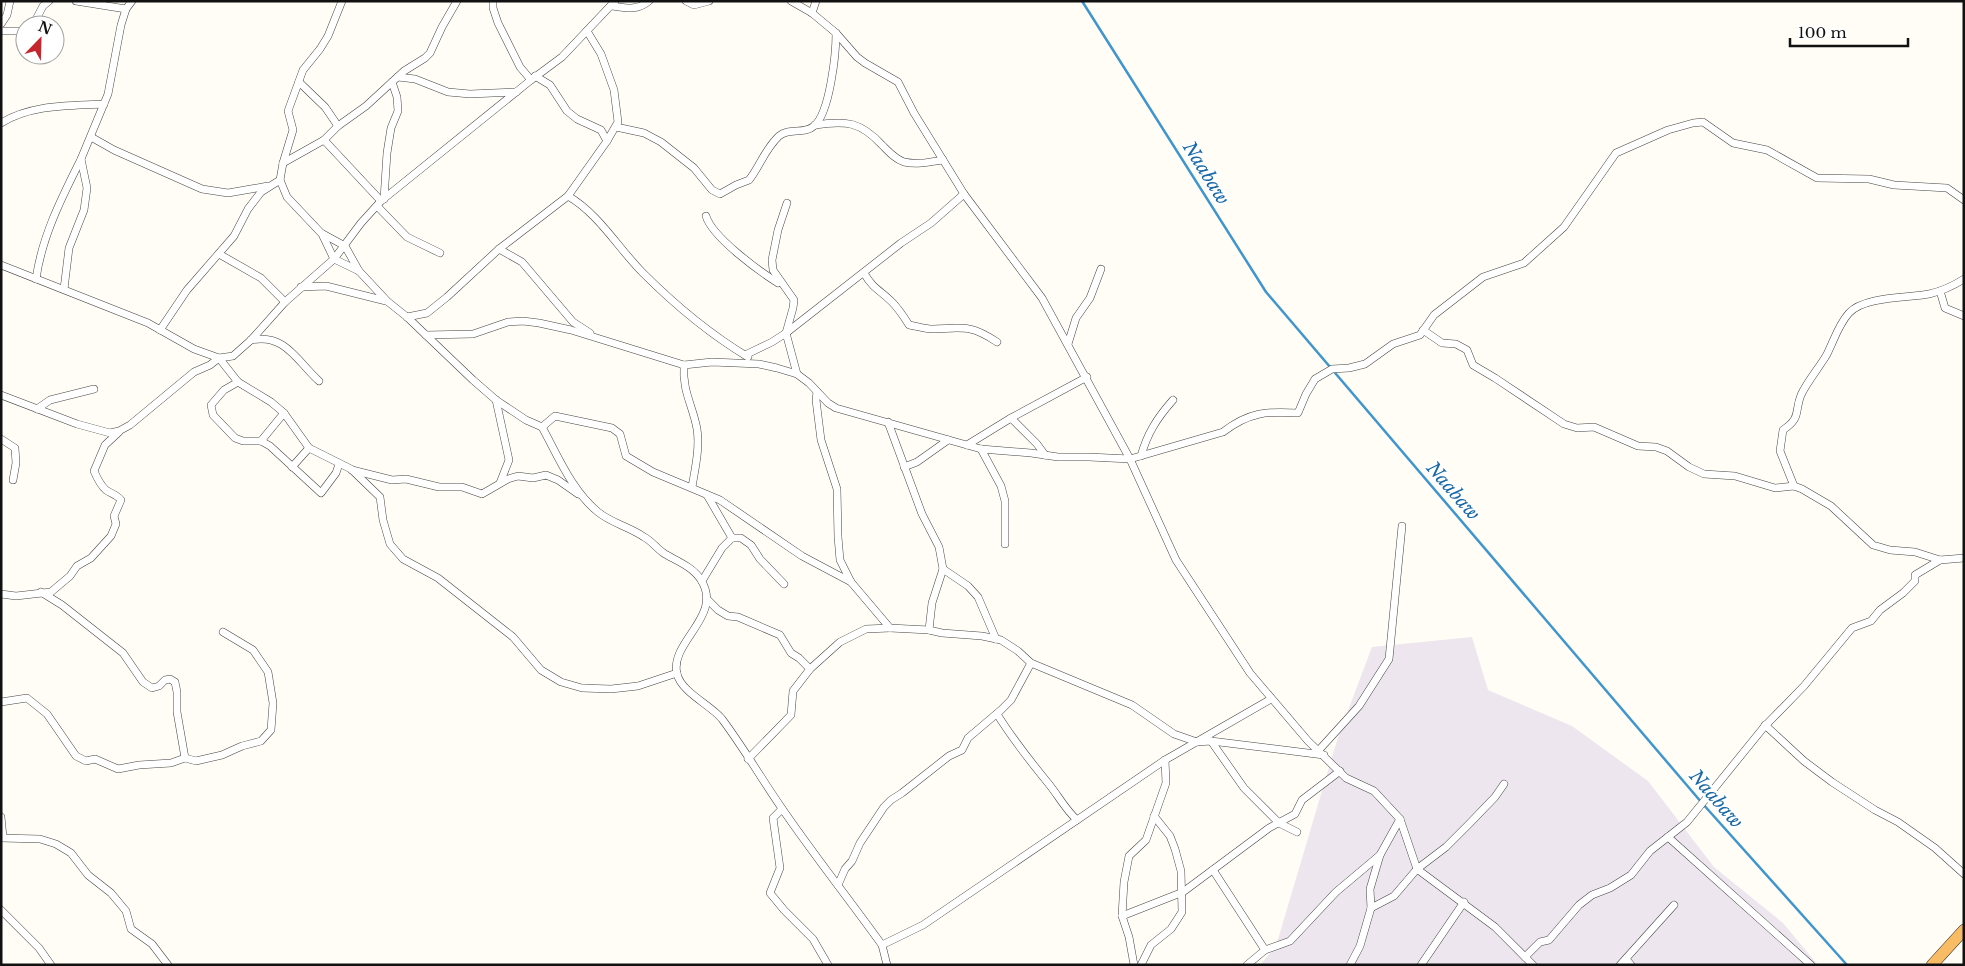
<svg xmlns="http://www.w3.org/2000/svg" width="1965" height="966" font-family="'Libre Baskerville',serif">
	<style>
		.industrial { fill: #eee6ef }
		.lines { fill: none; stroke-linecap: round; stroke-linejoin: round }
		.stream { stroke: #3f96cf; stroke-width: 2.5 }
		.minor-casing { stroke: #444; stroke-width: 8 }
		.trunk-casing { stroke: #222; stroke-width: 12 }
		.minor { stroke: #fff; stroke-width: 7 }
		.trunk { stroke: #f7bc64; stroke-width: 11 }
		.labels { text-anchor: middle; stroke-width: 5; stroke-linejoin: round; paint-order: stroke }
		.water-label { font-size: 18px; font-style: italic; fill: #1768a6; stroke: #fff }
	</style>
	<rect width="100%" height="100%" fill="#fffdf5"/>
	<path class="industrial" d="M1472,637L1488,690L1572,726L1648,781L1714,867L1783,923L1818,965H1260L1276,946L1338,737L1372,647Z"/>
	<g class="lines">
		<path class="stream" d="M1082,1L1266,292L1702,803L1847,965"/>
		<defs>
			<g id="minor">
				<path d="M76,1L126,9"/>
				<path d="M342,1L328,36L320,49L303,70L288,111L293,130L283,163L280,180L287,197L322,234L334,259L359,271L387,301L407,317L473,380L496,400L526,420L542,427L555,416L612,428L620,434L626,456L653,472L720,500L802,556L851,582L890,628L929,630L942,633L982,636L1001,640L1018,651L1031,663L1132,705L1174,734L1197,742L1211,741L1324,755"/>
				<path d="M493,1V8L498,23L520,67L531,80L562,57L615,1"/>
				<path d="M686,1L694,5L709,1"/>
				<path d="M791,1L812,13L836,33L857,57L865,63L898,82L914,113L964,194L1042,298L1130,459L1176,560L1250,673L1308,741L1346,778L1374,791L1400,819L1417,869L1495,927L1533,965"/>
				<path d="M612,6C627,8 637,11 649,1"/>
				<path d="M812,13L816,1"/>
				<path d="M1,24L7,15L10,1"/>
				<path d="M33,25L43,6L49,1"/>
				<path d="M1,31H25"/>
				<path d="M535,76L550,85L567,111L577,119L601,130L607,141"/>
				<path d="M398,77L415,79L448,92L470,94L516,92"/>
				<path d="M299,82L325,107L338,126"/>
				<path d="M1,123C32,104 69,106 104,104"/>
				<path d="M815,125C846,120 861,122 882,145C889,152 895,159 904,162C917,165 930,162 943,160"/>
				<path d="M616,127L644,133L661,142L694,168L712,190L720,194L736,185L749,180C760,166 765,149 779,136C789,127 804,135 814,126C830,113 836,53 836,33"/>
				<path d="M91,137L114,150L202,189L228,193L268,186"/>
				<path d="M324,140L381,201"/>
				<path d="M283,163L324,140L338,126L366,106L404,71L425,58L430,53L442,27L457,1"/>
				<path d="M568,196C599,214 618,248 643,273C676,306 708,333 748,357"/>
				<path d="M384,199L387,153L391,128L398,111L397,97L392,82"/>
				<path d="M787,203L778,230L772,260L773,270L794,300L793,308L786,333L797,374"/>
				<path d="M377,206L407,237L440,253"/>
				<path d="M706,216C712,237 759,271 778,283"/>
				<path d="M323,234L345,246L359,271"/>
				<path d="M499,249L522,262L573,322L590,333"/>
				<path d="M219,254L261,278L285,302"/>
				<path d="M1,265L148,323L194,349L219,358L238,382L271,402L284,413L309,448L351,469L380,497L383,520L390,544L403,559L438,578L513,637L541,670L561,682L582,688L611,689L638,686L677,673"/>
				<path d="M864,273C873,289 880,290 892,302C899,309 904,317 909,325C917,326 925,329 933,329C963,328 970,324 997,342"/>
				<path d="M36,279C42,236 62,197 81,159"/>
				<path d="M301,287L326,286L386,301"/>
				<path d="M64,289L69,248L84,210L87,188L81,159L108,94L121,25L126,9L132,1"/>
				<path d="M1940,291L1945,308L1964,316"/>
				<path d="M407,317L427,313L447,297L499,249L568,196L607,141L618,122L614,90L601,54L587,31"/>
				<path d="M160,330L187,290L234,236L248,209L261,192L280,180"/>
				<path d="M1423,330L1442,343L1456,344L1467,350L1473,365L1495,378L1564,424L1577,428L1594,427L1638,446L1656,447L1667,451L1689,467L1704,474L1735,476L1775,488L1794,486L1802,489L1831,506L1873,545L1890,550L1915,552L1940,560L1964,558"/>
				<path d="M426,335L473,334L508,322L523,321L539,323L571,330L684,365L712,362L759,364L777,368L797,374L809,383L828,403L836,408L981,449L1031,453L1058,457H1089L1130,459L1223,432C1249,412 1267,411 1298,413L1306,394L1315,379L1332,369L1349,368L1365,364L1393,344L1420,335L1434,315L1483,277L1524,263L1564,227L1616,153L1668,130L1693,123L1703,122L1733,143L1767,150L1817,178L1869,179L1894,185L1947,188L1964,200"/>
				<path d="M251,340C285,333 297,361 319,381"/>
				<path d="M1068,344L1076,318L1090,298L1101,269"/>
				<path d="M745,355L772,342L786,333L901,243L931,223L964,194"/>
				<path d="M684,365C682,391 693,406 697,429C700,448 695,469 692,487"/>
				<path d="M238,382L224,390L211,405L213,415L235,438L243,441H261L270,446L321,493L336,473L339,464"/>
				<path d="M817,392L816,400L821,440L837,489L838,537L840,560L851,582"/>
				<path d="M1,395L77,424L110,433L119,431L130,425L194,372L210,365L219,358L233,356L251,340L285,302L334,259L361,223L381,201L531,80"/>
				<path d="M496,400L509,460L500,483"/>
				<path d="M37,409L50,400L94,389"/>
				<path d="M1011,418L1037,444L1045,455"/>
				<path d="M888,422L922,514L939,547L943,569L932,603L929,630"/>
				<path d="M542,427C558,456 572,491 598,512C611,523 630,527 644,537C652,541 657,549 665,554C677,561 693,567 701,580C724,616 669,642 677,674C682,693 711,705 722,719C743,747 761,778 781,807C813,854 849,899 882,945L923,925L1165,760L1271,699"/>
				<path d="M1,439L15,448L16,463L13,480"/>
				<path d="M261,441L284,413"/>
				<path d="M967,445L1011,418L1087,377"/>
				<path d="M981,449L1001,486L1005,501V544"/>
				<path d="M1141,456C1147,434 1157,418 1173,400"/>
				<path d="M292,467L309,448"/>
				<path d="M904,467L917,462L948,440"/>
				<path d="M352,470L392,480L406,479L439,487H462L482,494L508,479L518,476L533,478L546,475L558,480L578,494"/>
				<path d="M1794,486L1780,451L1783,430C1802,417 1794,412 1801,395C1807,382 1818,369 1826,356C1833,343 1838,325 1849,313C1864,296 1909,298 1929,294C1942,291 1953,286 1964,279"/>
				<path d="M732,538H741L751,545L760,559L784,584"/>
				<path d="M943,569L968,586L978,597L996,639"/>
				<path d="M702,581L722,548L732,538L707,495"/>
				<path d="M41,592L62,605L123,653L143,682L152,688L159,686L165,680L170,679L175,682L177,692V712L185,758"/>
				<path d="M1,594L16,596L51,592L70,576L77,566L91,558L111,536L116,524L114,516L121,500C117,495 112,494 106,490C100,485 97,478 94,471L105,445L119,432"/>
				<path d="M707,599L718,610L728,616L738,617L780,635L791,653L799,658L810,669"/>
				<path d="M1,702L27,698L47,714L76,756L86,761L95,759L118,769L139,765L171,763L185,758L196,761L222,755L242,746L261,741L271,730L273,703L268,672L253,650L223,632"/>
				<path d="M997,714C1012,738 1030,761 1048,783C1058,795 1065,809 1077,820"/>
				<path d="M1765,725L1804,761L1832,782L1875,810L1898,822L1935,848L1964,874"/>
				<path d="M1211,741L1244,788L1279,823L1297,832"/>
				<path d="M1319,750L1359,706L1389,659L1402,526"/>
				<path d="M748,759L791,715L793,691L810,669L840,642L866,629L890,628"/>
				<path d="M782,809L773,818L780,868L770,893L784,910L813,939L828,965"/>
				<path d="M1,817L3,837"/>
				<path d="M1668,837L1811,965"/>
				<path d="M1,838L40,839L56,844L71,853L88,875L111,893L126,911L131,929L152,944L168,965"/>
				<path d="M1213,870L1265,950"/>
				<path d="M838,885L845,869L852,861L860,843L884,807L891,800L902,793L949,756L962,750L968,738L1001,710L1011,700L1031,663"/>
				<path d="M1371,908L1394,896L1417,869L1446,847L1469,824L1495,797L1504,784"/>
				<path d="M1,910L39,948L51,965"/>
				<path d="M1122,916L1183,892L1269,828L1295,814L1302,800L1340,771"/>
				<path d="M882,945L887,965"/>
				<path d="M1525,957L1540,942L1549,940L1579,905L1592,895L1610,888L1631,875L1650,851L1687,822L1764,727L1804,686L1852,628L1871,621L1880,610L1903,593L1915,581V575L1940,560"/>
				<path d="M1626,959L1631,965"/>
				<path d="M1134,965L1129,937L1122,916L1124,882L1129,856L1146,840L1166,783L1165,760"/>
				<path d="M1141,965L1151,945L1171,929L1182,912L1181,871L1175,849L1170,836L1154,816"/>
				<path d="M1247,965L1265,950L1290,941L1336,892L1380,855"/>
				<path d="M1350,965L1360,946L1371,908L1370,889L1380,855L1400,819"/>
				<path d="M1421,965L1464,902"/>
				<path d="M1620,965L1674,905"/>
			</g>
			<path id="trunk" d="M1932,965L1964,930"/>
		</defs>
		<use href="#minor" class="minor-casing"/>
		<use href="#trunk" class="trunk-casing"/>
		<use href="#minor" class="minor"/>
		<use href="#trunk" class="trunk"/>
	</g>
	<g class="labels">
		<g class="water-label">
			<text transform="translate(1206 173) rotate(58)" y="6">Naabaw</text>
			<text transform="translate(1453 491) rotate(49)" y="6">Naabaw</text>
			<text transform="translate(1716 799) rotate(49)" y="6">Naabaw</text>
		</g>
	</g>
	<rect width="1965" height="966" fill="none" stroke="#111111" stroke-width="5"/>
	<g transform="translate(40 40) rotate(23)"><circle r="24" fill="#ffffff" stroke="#a0a0a0"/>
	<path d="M0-4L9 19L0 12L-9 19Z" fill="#c4262e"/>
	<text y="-8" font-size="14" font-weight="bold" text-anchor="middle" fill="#111111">N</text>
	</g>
	<path d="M1790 38v8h118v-8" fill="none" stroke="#111111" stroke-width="2.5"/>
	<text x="1798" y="38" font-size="15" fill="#111111" stroke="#ffffff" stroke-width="4" paint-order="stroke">100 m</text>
</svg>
